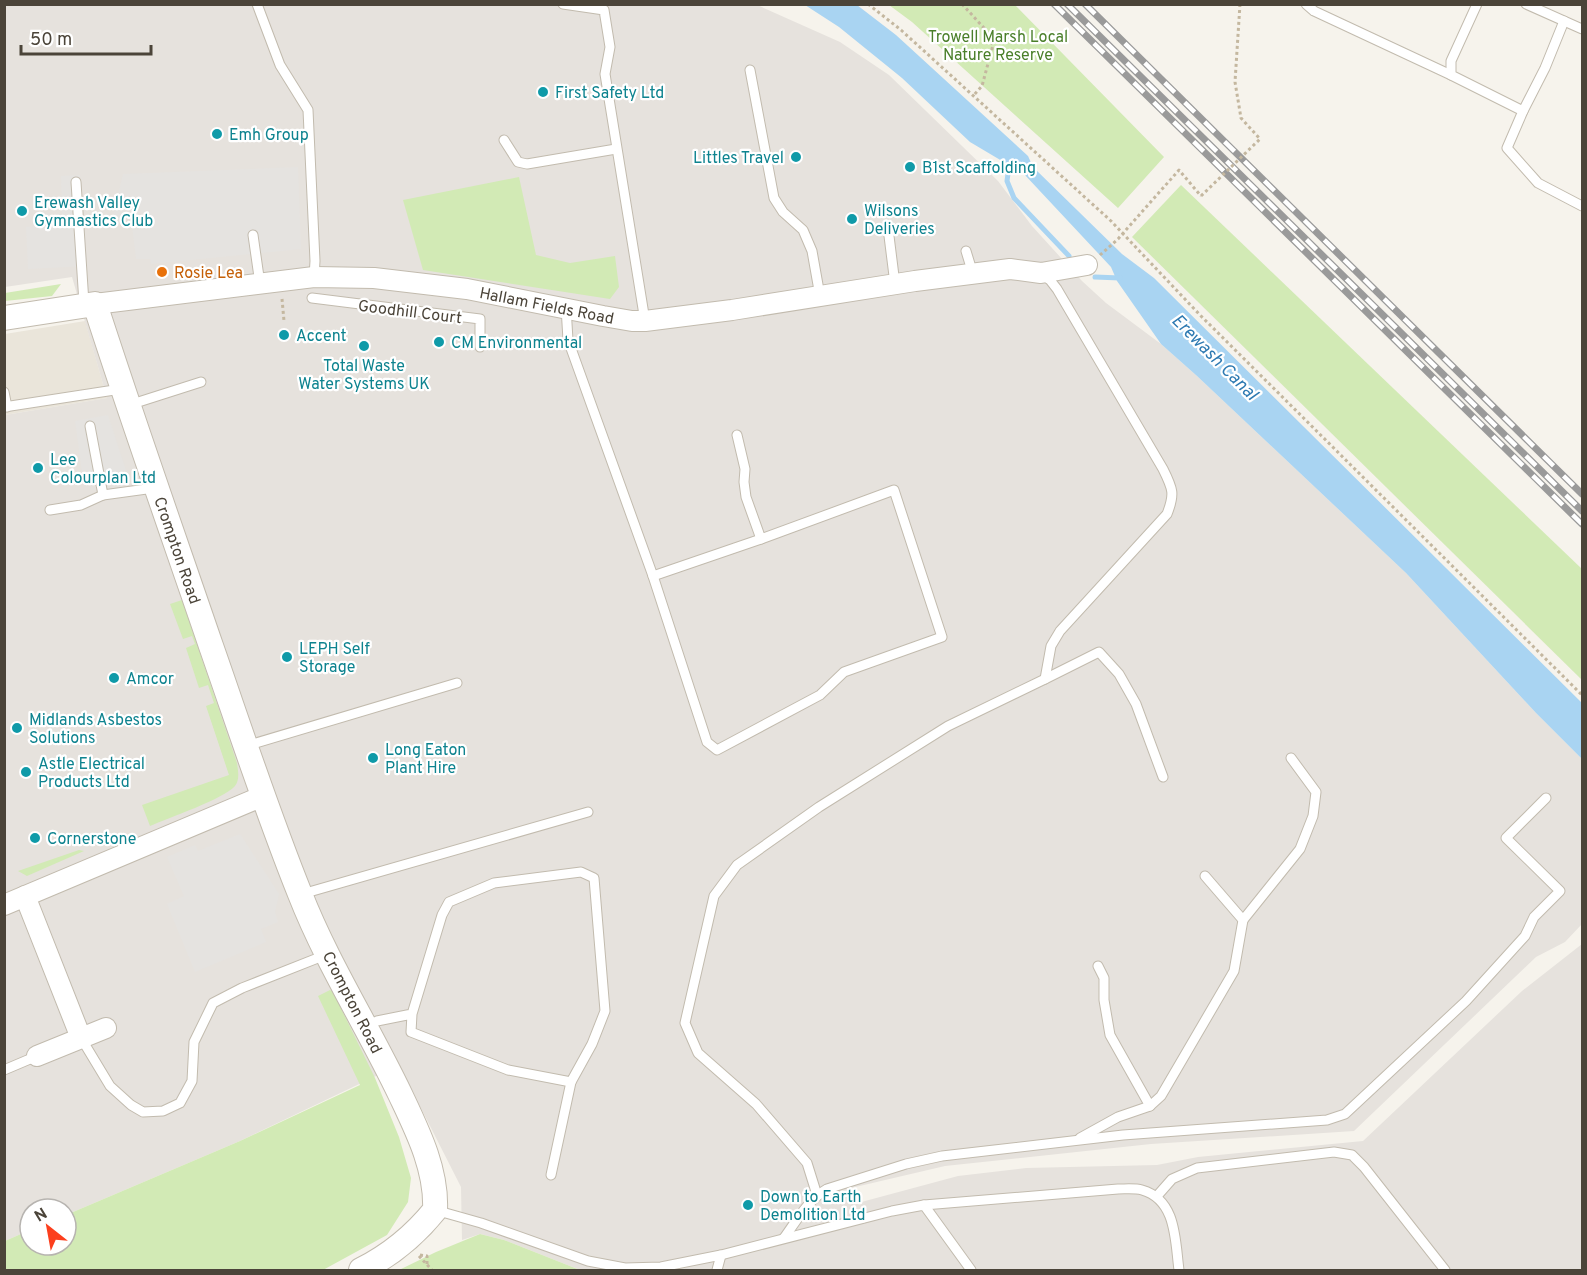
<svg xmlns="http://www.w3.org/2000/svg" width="1587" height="1275" font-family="Overpass,sans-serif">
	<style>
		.residential { fill: #eae5da }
		.industrial { fill: #e6e2dd }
		.green { fill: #d2eab5 }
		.parking { fill: #e5e3e0 }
		.water { fill: #a9d4f2 }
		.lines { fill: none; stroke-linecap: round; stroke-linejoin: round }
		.stream { stroke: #a9d4f2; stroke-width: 5 }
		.service-casing { stroke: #c2bbae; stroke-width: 11 }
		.minor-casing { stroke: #c2bbae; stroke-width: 22 }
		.tertiary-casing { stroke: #c2bbae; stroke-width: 26 }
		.path { stroke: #c4b79f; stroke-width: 3; stroke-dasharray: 3 3; stroke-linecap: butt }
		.service { stroke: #fff; stroke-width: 9 }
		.minor { stroke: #fff; stroke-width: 20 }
		.tertiary { stroke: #fff; stroke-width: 24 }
		.rail-casing { stroke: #9a9a9a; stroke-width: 7 }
		.rail { stroke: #fff; stroke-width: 4.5; stroke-dasharray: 14; stroke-linecap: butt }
		.path-bridge { stroke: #c4b79f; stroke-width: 3; stroke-dasharray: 3 3; stroke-linecap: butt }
		.culture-dot { fill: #0f9aa8; stroke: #fff; stroke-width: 2 }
		.food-dot { fill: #e8710a; stroke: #fff; stroke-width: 2 }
		.labels { text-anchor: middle; stroke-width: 4.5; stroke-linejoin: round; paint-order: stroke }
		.park-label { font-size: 16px; fill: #4a7f2a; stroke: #fff }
		.culture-label { font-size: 16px; fill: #0d838f; stroke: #fff; text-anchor: start }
		.food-label { font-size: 16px; fill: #c56008; stroke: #fff; text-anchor: start }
		.street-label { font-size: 16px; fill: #4b4439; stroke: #fff }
		.water-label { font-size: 18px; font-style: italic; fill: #2e7ab2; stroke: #fff }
	</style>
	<rect width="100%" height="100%" fill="#f6f3ec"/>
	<path class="residential" d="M85,321L107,398L5,415V334Z"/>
	<path class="industrial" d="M755,4L840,42L889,75L998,181L1032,226L1082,281L1106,303L1161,344L1197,376L1406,573L1536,713L1582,759V924L1565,942L1536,957L1354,1131L1151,1144L945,1166L851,1188L854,1204L958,1176L1026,1168L1157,1165L1198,1157L1363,1141L1522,991L1582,944V1270H580L504,1240L480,1234L462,1240L461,1187L399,1065L240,1141L66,1215V1209H30V1230L5,1241V415L107,398L72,277L5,287V5Z"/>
	<g class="green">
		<path d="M889,5H1015L1164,157L1118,208L912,22Z"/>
		<path d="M519,177L536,255L570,263L615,256L619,287L610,299L423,270L403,200Z"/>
		<path d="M1181,185L1582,569V680L1132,237Z"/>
		<path d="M61,284L52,296L5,301V293Z"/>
		<path d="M182,600L237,763C238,771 240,779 235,786C224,799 168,818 150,826L142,805L229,775L206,706L214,703L208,685L199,688L186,648L195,644L192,636L183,639L170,604Z"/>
		<path d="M79,850L84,851L27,876L18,871Z"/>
		<path d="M330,990L333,992L375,1078L399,1137L411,1178L408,1202L387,1235L323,1270H5V1241L30,1230V1245H66V1215L240,1141L360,1085L318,996Z"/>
		<path d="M480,1234L504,1240L580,1270H399L436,1252Z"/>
	</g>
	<g class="parking">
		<path d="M298,167L301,249L151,264L150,259H136L131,219L112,220L123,174Z"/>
		<path d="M80,175L86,266L28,269L26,227L36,226L35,215L62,214L61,176Z"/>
		<path d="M108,415L126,470L83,481L75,421Z"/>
		<path d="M240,834L279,894L275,912L278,922L261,929L266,942L195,972L167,904L184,896L167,857L195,845L198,851Z"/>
	</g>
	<path class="water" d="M805,5H857L896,35L1028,156L1033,167L1122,254L1154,278L1582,703V759L1536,713L1406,573L1197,376L1161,344L1117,281L1111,267L1024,174L970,142L902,78L839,27Z"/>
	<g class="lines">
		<g class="stream">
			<path d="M1010,159L1007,181L1014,198L1069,256"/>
			<path d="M1095,277L1120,278"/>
		</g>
		<defs>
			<g id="service">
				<path d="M257,4L280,65L308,110L315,261L314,277"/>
				<path d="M563,4L604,10L610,47L605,74L645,321"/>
				<path d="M1306,4L1314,11L1451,75"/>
				<path d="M1477,4L1451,61V75L1523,111L1507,148L1538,183L1582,206"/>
				<path d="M1526,4L1582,29"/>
				<path d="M750,70L774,198L783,212L803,230L812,251L820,296"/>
				<path d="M1523,111L1545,68L1564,21"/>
				<path d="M504,140L518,162L527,164L616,149"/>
				<path d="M76,182L84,303"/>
				<path d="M253,235L260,284"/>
				<path d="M889,236L895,284"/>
				<path d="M966,251L973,274"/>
				<path d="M312,298L480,319V347"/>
				<path d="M566,307L568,340L653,576L707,742L717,750L820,695L844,672L942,637L894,490L761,539L746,497L744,482L745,469L737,435"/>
				<path d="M4,392L7,407"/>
				<path d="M129,405L201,382"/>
				<path d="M4,407L121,389"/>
				<path d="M90,426L103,495L154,488"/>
				<path d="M50,510L81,505L103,495"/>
				<path d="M653,576L761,539"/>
				<path d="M1045,679L1099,652L1119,674L1136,704L1163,777"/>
				<path d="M246,746L457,683"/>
				<path d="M302,894L588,812"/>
				<path d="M1243,920L1300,849L1313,816L1316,792L1291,758"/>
				<path d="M1098,966L1104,978V1000L1110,1035L1150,1106"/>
				<path d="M367,1026L377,1021L412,1014L411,1032L508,1070L571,1082L592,1044L605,1011L594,878L581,872L494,883L449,902L442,915L412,1014"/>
				<path d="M81,1038L110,1086L131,1105L143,1112L163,1111L180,1103L192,1081L194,1042L213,1003L242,988L328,954"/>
				<path d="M4,1070L37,1056"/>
				<path d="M1080,1138L1118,1117L1150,1106L1161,1096L1234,971L1243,920L1205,876"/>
				<path d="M551,1175L571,1082"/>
				<path d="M817,1195L807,1163L756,1104L698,1053L685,1023L714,896L737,865L819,807L948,726L1045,679L1051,646L1060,631L1167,514C1175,494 1173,489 1163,469L1057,289L1050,280L1043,275"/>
				<path d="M1157,1196L1172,1179L1197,1168L1334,1152L1352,1155L1364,1167L1445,1270"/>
				<path d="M924,1205L1118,1189C1126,1189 1135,1188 1142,1190C1177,1200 1175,1241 1179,1270"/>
				<path d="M435,1210L481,1223L588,1261L625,1268L661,1267L721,1255L892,1211L924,1205L971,1270"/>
				<path d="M784,1238C797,1220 808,1200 827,1189L906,1164L942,1156L1123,1135L1327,1120L1345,1114L1466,1001L1525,936L1534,917L1560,891L1506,838L1546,798"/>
				<path d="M717,1270L721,1255"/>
			</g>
			<g id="minor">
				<path d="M95,304L314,277L374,278L467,289L603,316L632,321H645L732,310L915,281L1010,269L1041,273L1087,265"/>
				<path d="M25,896L81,1038"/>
				<path d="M4,905L263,796"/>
				<path d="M37,1056L106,1028"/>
			</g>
			<path id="tertiary" d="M4,318L95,304C132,419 172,532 211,646C240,729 267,812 300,894C327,963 368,1027 400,1094C417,1130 437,1169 435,1210C414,1236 391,1255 361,1270"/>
		</defs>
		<use href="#service" class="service-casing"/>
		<use href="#minor" class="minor-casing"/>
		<use href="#tertiary" class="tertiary-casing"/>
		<g class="path">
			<path d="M868,4L901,30L1111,221L1200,315L1582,695"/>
			<path d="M962,4L984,28L993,45L982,86L973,96"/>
			<path d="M1240,4L1235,82L1241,118L1260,139"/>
			<path d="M1100,255L1118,239L1179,170L1201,196"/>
			<path d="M282,299L284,321"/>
			<path d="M420,1255L427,1256V1264"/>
			<path d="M419,1256L432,1270"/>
		</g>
		<use href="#service" class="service"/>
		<use href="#minor" class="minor"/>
		<use href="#tertiary" class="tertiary"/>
		<defs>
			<g id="rail">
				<path d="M1054,4L1582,524"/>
				<path d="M1067,4L1582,511"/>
				<path d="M1085,4L1582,494"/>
			</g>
		</defs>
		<use href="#rail" class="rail-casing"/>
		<use href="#rail" class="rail"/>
		<path class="path-bridge" d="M1201,196L1260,139"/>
	</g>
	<g class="culture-dot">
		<circle cx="543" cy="92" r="6"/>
		<circle cx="217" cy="134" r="6"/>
		<circle cx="796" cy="157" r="6"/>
		<circle cx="910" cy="167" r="6"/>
		<circle cx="22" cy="211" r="6"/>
		<circle cx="852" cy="219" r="6"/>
		<circle cx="284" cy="335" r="6"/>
		<circle cx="439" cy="342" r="6"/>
		<circle cx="364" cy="346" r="6"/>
		<circle cx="38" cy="468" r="6"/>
		<circle cx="287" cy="657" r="6"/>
		<circle cx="114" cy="678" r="6"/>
		<circle cx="17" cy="728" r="6"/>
		<circle cx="373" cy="758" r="6"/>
		<circle cx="26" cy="772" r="6"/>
		<circle cx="35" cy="838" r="6"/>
		<circle cx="748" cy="1205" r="6"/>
	</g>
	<circle class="food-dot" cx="162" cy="272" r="6"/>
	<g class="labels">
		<g class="park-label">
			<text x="998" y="42">Trowell Marsh Local<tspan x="998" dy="18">Nature Reserve</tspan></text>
		</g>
		<g class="culture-label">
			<text x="555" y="98">First Safety Ltd</text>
			<text x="229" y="140">Emh Group</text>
			<text x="784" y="163" text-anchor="end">Littles Travel</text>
			<text x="922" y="173">B1st Scaffolding</text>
			<text x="34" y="208">Erewash Valley<tspan x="34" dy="18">Gymnastics Club</tspan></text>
			<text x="864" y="216">Wilsons<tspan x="864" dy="18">Deliveries</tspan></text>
			<text x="296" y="341">Accent</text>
			<text x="451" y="348">CM Environmental</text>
			<text x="364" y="371" text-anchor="middle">Total Waste<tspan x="364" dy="18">Water Systems UK</tspan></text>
			<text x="50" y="465">Lee<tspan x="50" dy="18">Colourplan Ltd</tspan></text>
			<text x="299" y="654">LEPH Self<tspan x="299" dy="18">Storage</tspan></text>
			<text x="126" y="684">Amcor</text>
			<text x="29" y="725">Midlands Asbestos<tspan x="29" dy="18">Solutions</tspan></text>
			<text x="385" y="755">Long Eaton<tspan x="385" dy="18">Plant Hire</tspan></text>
			<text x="38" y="769">Astle Electrical<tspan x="38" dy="18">Products Ltd</tspan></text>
			<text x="47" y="844">Cornerstone</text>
			<text x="760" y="1202">Down to Earth<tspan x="760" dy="18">Demolition Ltd</tspan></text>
		</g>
		<g class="food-label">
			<text x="174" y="278">Rosie Lea</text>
		</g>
		<g class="street-label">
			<text transform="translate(547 305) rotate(11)" y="6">Hallam Fields Road</text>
			<text transform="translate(410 311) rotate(7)" y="6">Goodhill Court</text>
			<text transform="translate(178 550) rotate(71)" y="6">Crompton Road</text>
			<text transform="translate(353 1002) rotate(63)" y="6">Crompton Road</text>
		</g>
		<g class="water-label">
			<text transform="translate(1215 357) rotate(45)" y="6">Erewash Canal</text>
		</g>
	</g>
	<rect width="1587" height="1275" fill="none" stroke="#4b4439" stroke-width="12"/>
	<g transform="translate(48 1227) rotate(329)"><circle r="28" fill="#ffffff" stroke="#b7b4b0" stroke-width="1.5"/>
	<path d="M0-4.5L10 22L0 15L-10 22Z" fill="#fc3f1d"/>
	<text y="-9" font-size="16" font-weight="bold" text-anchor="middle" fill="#4b4439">N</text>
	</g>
	<path d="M21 45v9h130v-9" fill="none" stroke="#4b4439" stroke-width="3"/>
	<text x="30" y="45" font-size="18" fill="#4b4439" stroke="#ffffff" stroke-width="4.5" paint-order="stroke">50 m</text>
</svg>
